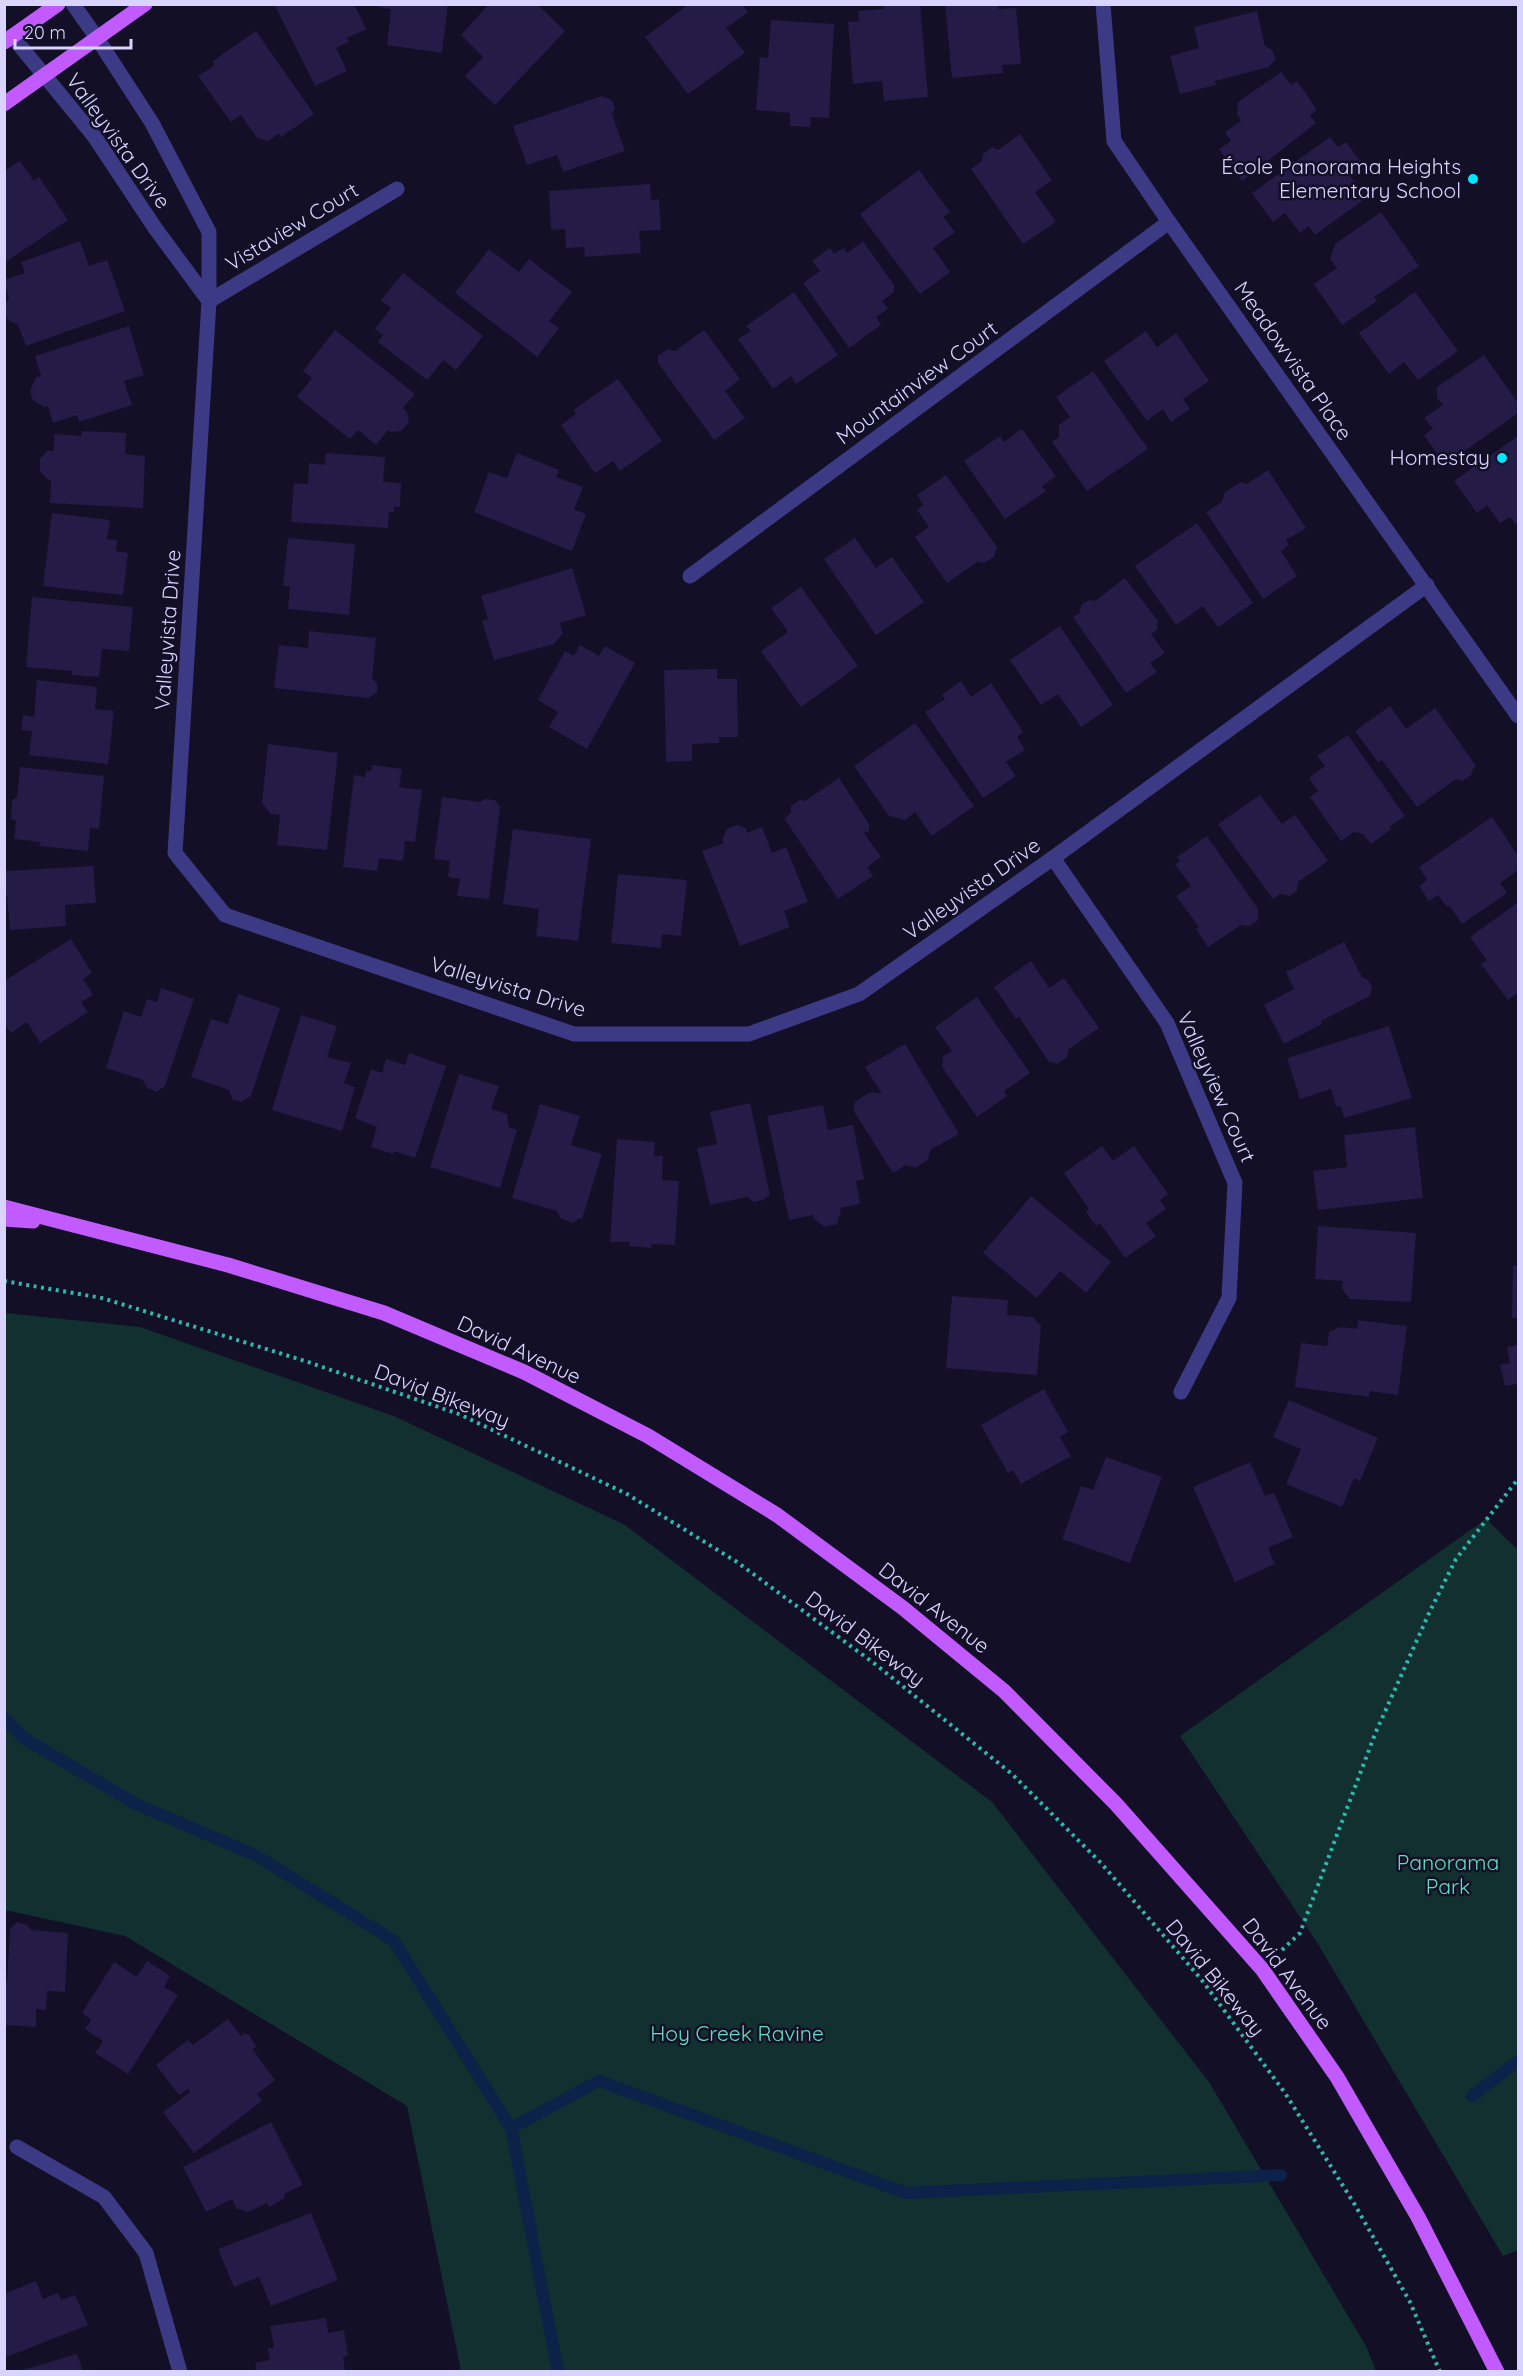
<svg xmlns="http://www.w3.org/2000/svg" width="1523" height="2376" font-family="Quicksand,sans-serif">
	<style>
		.green { fill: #12302f }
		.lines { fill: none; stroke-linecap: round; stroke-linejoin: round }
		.stream { stroke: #0c2248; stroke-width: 12 }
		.building { fill: #241b47 }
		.path { stroke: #2fb8b0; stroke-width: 4; stroke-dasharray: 3 4.5; stroke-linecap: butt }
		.minor { stroke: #3d3a85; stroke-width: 15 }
		.major { stroke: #c25bff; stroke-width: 15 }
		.poi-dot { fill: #00e5ff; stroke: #130f26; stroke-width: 2 }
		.labels { text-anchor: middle; stroke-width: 5; stroke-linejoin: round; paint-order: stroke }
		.street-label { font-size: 21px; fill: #d9d4ff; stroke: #130f26 }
		.poi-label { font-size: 21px; fill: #d9d4ff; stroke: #130f26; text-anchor: end }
		.park-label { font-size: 21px; fill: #5fe0c0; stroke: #130f26 }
	</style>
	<rect width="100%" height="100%" fill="#130f26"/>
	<g class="green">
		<path d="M5,1313L140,1327L394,1416L625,1525L992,1802L1209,2082L1366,2346L1376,2371H461L407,2106L125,1936L5,1910Z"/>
		<path d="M1486,1519L1518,1550V2250L1503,2256L1318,1944L1180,1736Z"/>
	</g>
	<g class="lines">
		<g class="stream">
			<path d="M4,1718L25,1739L136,1804L257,1856L394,1941L511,2128L558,2372"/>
			<path d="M1472,2096L1518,2061"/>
			<path d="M511,2128L599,2081L906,2193L1281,2175"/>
		</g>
	</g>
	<g class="building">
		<path d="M274,4H354L366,29L347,38L349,42L336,48L347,71L315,86Z"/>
		<path d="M378,4H448L442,53L387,45L391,9L378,7Z"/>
		<path d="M489,4H537L565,31L495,105L465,76L483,57L461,35Z"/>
		<path d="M689,4H742L748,12L726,28L745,53L688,94L645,37Z"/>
		<path d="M884,4H920L928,97L884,101L882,81L853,84L848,22L859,21L858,11L884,9Z"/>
		<path d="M945,4H998V9L1016,8L1021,64L1002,65L1003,73L952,78Z"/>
		<path d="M1257,11L1265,46L1272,50L1276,59L1269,67L1215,81L1216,85L1180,94L1170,56L1199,48L1194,27Z"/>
		<path d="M771,20L834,24L829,118L811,117L810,127L790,126V113L756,110L760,57L768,58Z"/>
		<path d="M256,31L314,114L281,137L279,133L268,141L257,138L241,115L231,122L198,76L215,65L213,61Z"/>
		<path d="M1281,72L1291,85L1297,81L1317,110L1310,115L1316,123L1242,181L1219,149L1231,141L1225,132L1241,121L1237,114L1238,102Z"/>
		<path d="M602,96L612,100L615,109L612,114L625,151L563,172L557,155L527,165L513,126Z"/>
		<path d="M1020,134L1052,180L1035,192L1056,222L1023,244L971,169L982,161L983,154L993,147L998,150Z"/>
		<path d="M1330,137L1338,147L1346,142L1364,166L1350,176L1366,198L1315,235L1309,226L1300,233L1285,213L1273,222L1252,193Z"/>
		<path d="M20,161L34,181L39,177L68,220L4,263V171Z"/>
		<path d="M919,170L950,212L943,217L955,232L933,248L950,272L920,294L860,214Z"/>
		<path d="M650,184L651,200L659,199L661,230L639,231L641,253L585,257L584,247L566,248L565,229L551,230L549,191Z"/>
		<path d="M1381,212L1419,266L1374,297L1377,301L1342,325L1314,284L1337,268L1330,259L1335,244Z"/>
		<path d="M80,241L89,266L107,260L125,311L26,346L18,325L7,319L4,305L9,299L4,280L25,273L21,262Z"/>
		<path d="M863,241L894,285V292L882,301L888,309L876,317L881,325L849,348L803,283L820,271L812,261L830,248L834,254L843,248L847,253Z"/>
		<path d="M489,249L519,272L529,259L572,292L549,321L559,328L537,357L455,293Z"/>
		<path d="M403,273L483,336L456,370L443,360L427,380L378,342L383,335L375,329L391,308L381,300Z"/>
		<path d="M794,292L838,355L796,384L791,376L773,389L738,339L751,331L746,326Z"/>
		<path d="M1415,292L1458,351L1418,380L1404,362L1389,374L1359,333Z"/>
		<path d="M129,326L144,375L124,381L132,405L79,422L77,415L53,423L48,406L44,407L33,400L30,391L36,377L41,376L35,356Z"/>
		<path d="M335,330L415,394L403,408L407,412L409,422L401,431L391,432L388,430L376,445L358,430L350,439L297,397L312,378L303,371Z"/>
		<path d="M704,330L740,379L725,391L745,418L714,440L658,363V356L668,349L675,351Z"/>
		<path d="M1146,331L1157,347L1176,333L1209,381L1183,399L1190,409L1171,422L1163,409L1147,421L1104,361Z"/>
		<path d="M1484,355L1518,403V413L1445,465L1424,435L1433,429L1424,418L1443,405L1437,398V387Z"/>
		<path d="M1093,371L1148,449L1087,491L1052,442L1059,437V425L1070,417L1056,397Z"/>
		<path d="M618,379L662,441L620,471L613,461L595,473L561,425L576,414L573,410Z"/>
		<path d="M1022,429L1056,476L1042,486L1046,491L1005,519L964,461L1000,436L1004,442Z"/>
		<path d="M82,431L126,433L125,454L145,456L143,508L50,503L51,480L47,479L40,471V459L47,451H54V434L81,436Z"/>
		<path d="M1518,436V523L1516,524L1510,517L1500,523L1487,505L1477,513L1454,481Z"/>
		<path d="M326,453L385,457L383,482L401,483L400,507H394V512H389L388,528L291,522L294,483L308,484L309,463L325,465Z"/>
		<path d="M517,453L559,470L556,477L583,487L574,509L586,514L572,551L474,512L489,472L507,478Z"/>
		<path d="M1268,470L1306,528L1286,540L1289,545L1281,551L1297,576L1263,599L1206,512L1222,502L1225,492L1241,482L1247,484Z"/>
		<path d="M946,475L997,547L994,557L984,563L977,562L947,583L915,537L929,527L917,510L923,505L917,495Z"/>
		<path d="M52,513L110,520L107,539L117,540L116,551L128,553L123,595L43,586Z"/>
		<path d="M1197,523L1253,603L1218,627L1203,606L1176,625L1135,566Z"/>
		<path d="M288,538L355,544L349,615L288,609L290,586H283Z"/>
		<path d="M855,538L876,568L892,557L924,602L876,635L824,559Z"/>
		<path d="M572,568L586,615L560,623L563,633L554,644L494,660L482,621L488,619L481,596Z"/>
		<path d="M1125,578L1158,621L1157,630L1151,634L1165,653L1150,663L1157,672L1126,693L1073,617L1080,613L1081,605L1089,600L1095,601Z"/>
		<path d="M801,587L858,666L801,707L761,651L788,632L771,608Z"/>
		<path d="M32,597L133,607L129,651L102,649L99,677L72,675V671L26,667Z"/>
		<path d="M1060,626L1113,705L1081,727L1058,694L1041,705L1010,660Z"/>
		<path d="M309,631L376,638L372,678L377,683V692L368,698L274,688L279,645L308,648Z"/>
		<path d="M580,645L599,656L605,646L635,663L587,749L549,727L558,712L538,700L565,651L574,656Z"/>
		<path d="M717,669V679H737L738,737H719V743L692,744V761L666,762L664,670Z"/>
		<path d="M37,680L97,687L95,709L114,711L108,764L29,755L32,731L21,730L23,715L34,717Z"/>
		<path d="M961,681L971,697L991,683L1023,732L1017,737L1025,750L1006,762L1016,776L983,798L925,712L945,699L942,695Z"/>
		<path d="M1390,706L1406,729L1435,708L1476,766L1473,769L1471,775L1463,781L1456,779L1417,807L1382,760L1378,762L1355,731Z"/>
		<path d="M915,723L974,806L932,836L915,812L905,820L889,816L854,766Z"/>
		<path d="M1348,735L1405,816L1389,827L1391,829L1371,844L1363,834L1354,832L1341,841L1310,797L1318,791L1309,778L1325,766L1317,756Z"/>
		<path d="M268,744L338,753L327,850L277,845L280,815L271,814L262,803Z"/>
		<path d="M372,765L402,769L399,787L422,790L415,842L405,841L403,861L379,858L377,871L343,867L354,775L365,777L366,771H371Z"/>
		<path d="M20,767L104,776L99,829L90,828L88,851L39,846L40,842L14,839L16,821L11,819L12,800L17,797Z"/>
		<path d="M839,778L869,824V831L864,833L881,857L867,867L873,876L838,899L784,818L791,813V806L800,800L805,801Z"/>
		<path d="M1260,795L1282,824L1295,815L1328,861L1298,882L1297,891L1290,896L1280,894L1273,899L1218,824Z"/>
		<path d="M442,797L480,802L485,799L495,800L500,807L489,899L457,896L460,879L448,877L450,861L434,859Z"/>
		<path d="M1492,817L1518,856V870L1500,883L1507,893L1462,924L1449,905L1447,907L1438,895L1429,901L1419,886L1427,880L1419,867Z"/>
		<path d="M737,825L746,828L747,833L762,827L772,853L786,847L808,902L784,911L790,927L740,946L702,851L724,843L722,840L727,829Z"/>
		<path d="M513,829L591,839L578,941L536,936L539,909L503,904Z"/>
		<path d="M1207,836L1258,909V920L1250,926L1241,925L1208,947L1196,929L1199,927L1176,896L1191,886L1175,864L1180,861L1177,857Z"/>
		<path d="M93,866L96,903L65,905L66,926L10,930L7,896L4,894L5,871Z"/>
		<path d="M618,874L687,880L681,936L662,934L661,948L611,943Z"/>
		<path d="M1517,903L1518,993L1508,1000L1481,964L1487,960L1470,937Z"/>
		<path d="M71,939L92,973L83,979L93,995L81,1002L88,1012L40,1043L27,1022L11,1033L4,1023V981Z"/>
		<path d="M1344,942L1362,977L1368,980L1372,987L1370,996L1321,1021L1322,1024L1284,1044L1264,1005L1294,989L1286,972Z"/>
		<path d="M1031,961L1049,988L1064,978L1099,1028L1069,1049L1067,1057L1058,1064L1049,1062L1019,1017L1016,1019L994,987Z"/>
		<path d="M161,988L194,999L165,1086L156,1092L147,1088L143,1080L106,1068L124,1011L141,1017L147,999L157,1002Z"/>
		<path d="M238,994L280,1008L251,1096L241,1102L233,1100L229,1090L191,1077L211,1019L228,1024Z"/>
		<path d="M977,997L1030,1073L1004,1091L1007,1096L977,1117L942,1067L943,1056L952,1051L935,1027Z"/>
		<path d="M301,1015L337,1026L327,1057L351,1063L344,1083L355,1087L342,1131L272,1110Z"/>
		<path d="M1389,1026L1412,1098L1344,1118L1341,1106L1336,1107L1331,1089L1300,1099L1287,1058Z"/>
		<path d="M905,1044L959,1134L930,1150L928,1160L915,1168L906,1165L893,1173L853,1110L855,1102L870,1092L882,1094L865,1067Z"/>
		<path d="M409,1053L446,1066L415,1158L394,1151L393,1154L371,1147L377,1127L355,1118L371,1069L382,1073L386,1059L405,1065Z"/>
		<path d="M459,1074L499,1086L491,1109L507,1114L509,1127L517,1130L500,1188L430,1167Z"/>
		<path d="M750,1103L770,1195L763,1200L754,1202L747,1197L710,1205L697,1148L717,1144L710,1112Z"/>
		<path d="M540,1104L580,1116L571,1145L602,1154L582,1219L580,1218L573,1223L560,1218L557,1211L512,1198Z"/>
		<path d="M823,1105L828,1130L853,1125L864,1179L856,1181L860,1204L840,1208L841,1211L837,1224L825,1227L814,1219L813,1215L789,1220L767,1116Z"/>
		<path d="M1415,1127L1423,1198L1318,1210L1313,1171L1347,1167L1344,1135Z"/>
		<path d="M617,1139L655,1142L654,1156H663L662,1180L679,1181L675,1245L652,1244L651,1248L629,1246L630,1242H610Z"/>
		<path d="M1102,1146L1113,1161L1134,1146L1168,1194L1160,1200L1166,1209L1146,1223L1156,1236L1125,1258L1100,1223L1096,1226L1086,1212L1089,1209L1064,1173Z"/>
		<path d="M1031,1196L1111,1262L1086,1293L1060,1271L1037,1298L983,1253Z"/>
		<path d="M1318,1226L1416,1233L1411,1302L1350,1299L1342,1289L1343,1281L1315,1279Z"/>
		<path d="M1513,1266H1518V1318H1512Z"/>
		<path d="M952,1296L1008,1300L1007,1315L1033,1317L1041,1326L1037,1375L946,1368Z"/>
		<path d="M1358,1320L1407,1326L1398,1395L1370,1391L1369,1397L1295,1387L1301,1343L1327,1346L1329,1332L1340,1327L1357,1329Z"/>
		<path d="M1518,1345V1390L1516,1384L1505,1386L1500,1365L1510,1363L1507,1347Z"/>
		<path d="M1044,1389L1068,1432L1060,1437L1071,1456L1021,1484L1013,1470L1008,1473L981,1425Z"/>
		<path d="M1289,1400L1378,1438L1360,1481L1354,1478L1342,1507L1286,1484L1301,1449L1273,1437Z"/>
		<path d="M1106,1457L1162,1477L1130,1563L1062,1539L1081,1486L1093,1490Z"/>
		<path d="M1250,1462L1265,1496L1274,1493L1293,1537L1268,1548L1275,1564L1235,1582L1193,1487Z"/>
		<path d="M17,1922L27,1925L31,1930L68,1933L65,1992L47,1991L46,2010L36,2009V2027L4,2025V1983H7L10,1929Z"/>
		<path d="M147,1961L170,1976L164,1987L178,1995L128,2074L95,2053L103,2041L85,2029L91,2020L82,2013L114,1962L137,1977Z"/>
		<path d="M228,2019L241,2036L244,2033L249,2035L256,2046L253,2050L275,2080L257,2094L262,2101L194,2153L163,2112L190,2092L188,2089L179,2095L156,2065L188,2040L193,2045Z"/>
		<path d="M271,2122L303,2185L284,2194L285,2198L269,2207L267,2203L248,2212L237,2209L232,2199L206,2212L183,2167Z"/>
		<path d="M311,2213L338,2280L271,2306L259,2277L234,2287L218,2249Z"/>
		<path d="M36,2281L43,2299L58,2293L61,2300L75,2295L88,2325L4,2358V2294Z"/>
		<path d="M326,2318L328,2333L344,2330L348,2356L343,2357L345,2372H257L255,2363L270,2360L268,2348H274L270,2326Z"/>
		<path d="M77,2354L83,2372H19V2371Z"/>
	</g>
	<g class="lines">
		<g class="path">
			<path d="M4,1281L102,1298L305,1361L459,1414L627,1494L737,1562L875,1664L1012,1774L1101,1863L1201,1979L1285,2093L1355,2205L1410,2302L1440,2372"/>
			<path d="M1282,1950L1300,1933L1375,1734L1430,1611L1456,1559L1518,1479"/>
		</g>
		<g class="minor">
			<path d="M73,4L97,38L152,123L209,232V301L175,853L225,915L574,1034H749L859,994L1053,858L1427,585"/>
			<path d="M1103,4L1114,141L1169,222L1518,716"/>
			<path d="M12,36L94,136L155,228L209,301"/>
			<path d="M209,301L397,189"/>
			<path d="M690,576L1169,222"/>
			<path d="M1053,858L1167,1023L1235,1183L1229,1298L1181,1392"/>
			<path d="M17,2147L104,2197L146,2253L180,2372"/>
		</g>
		<g class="major">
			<path d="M4,42L58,4"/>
			<path d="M4,104L145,4"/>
			<path d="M4,1207L228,1265L384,1313L524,1372L648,1436L777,1515L903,1608L1004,1691L1116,1804L1262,1969L1337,2077L1418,2217L1497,2372"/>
			<path d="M4,1219L33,1221"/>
		</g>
	</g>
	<g class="poi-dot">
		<circle cx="1473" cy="179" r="6"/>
		<circle cx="1502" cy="458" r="6"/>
	</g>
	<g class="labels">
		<g class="street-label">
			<text transform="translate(118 141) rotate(54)" y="7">Valleyvista Drive</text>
			<text transform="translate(292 227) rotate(-31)" y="7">Vistaview Court</text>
			<text transform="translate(1293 361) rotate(55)" y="7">Meadowvista Place</text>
			<text transform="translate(917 383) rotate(-36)" y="7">Mountainview Court</text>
			<text transform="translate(168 630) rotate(-86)" y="7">Valleyvista Drive</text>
			<text transform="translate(972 889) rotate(-35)" y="7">Valleyvista Drive</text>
			<text transform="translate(508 987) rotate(17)" y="7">Valleyvista Drive</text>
			<text transform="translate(1216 1087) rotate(66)" y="7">Valleyview Court</text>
			<text transform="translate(519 1350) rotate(25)" y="7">David Avenue</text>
			<text transform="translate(442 1396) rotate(21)" y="7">David Bikeway</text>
			<text transform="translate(934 1608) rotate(38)" y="7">David Avenue</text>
			<text transform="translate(865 1639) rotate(37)" y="7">David Bikeway</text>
			<text transform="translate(1287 1974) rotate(53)" y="7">David Avenue</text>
			<text transform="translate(1215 1978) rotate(51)" y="7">David Bikeway</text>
		</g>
		<g class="poi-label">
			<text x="1461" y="174">École Panorama Heights<tspan x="1461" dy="24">Elementary School</tspan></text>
			<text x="1490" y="465">Homestay</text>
		</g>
		<g class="park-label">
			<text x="1448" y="1870">Panorama<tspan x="1448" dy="24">Park</tspan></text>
			<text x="737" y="2041">Hoy Creek Ravine</text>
		</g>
	</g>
	<rect width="1523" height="2376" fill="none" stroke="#d9d4ff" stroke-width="12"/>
	<path d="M15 39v9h116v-9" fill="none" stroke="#d9d4ff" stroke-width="3"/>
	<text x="24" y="39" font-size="18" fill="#d9d4ff" stroke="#130f26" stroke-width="4.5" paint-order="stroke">20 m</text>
</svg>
